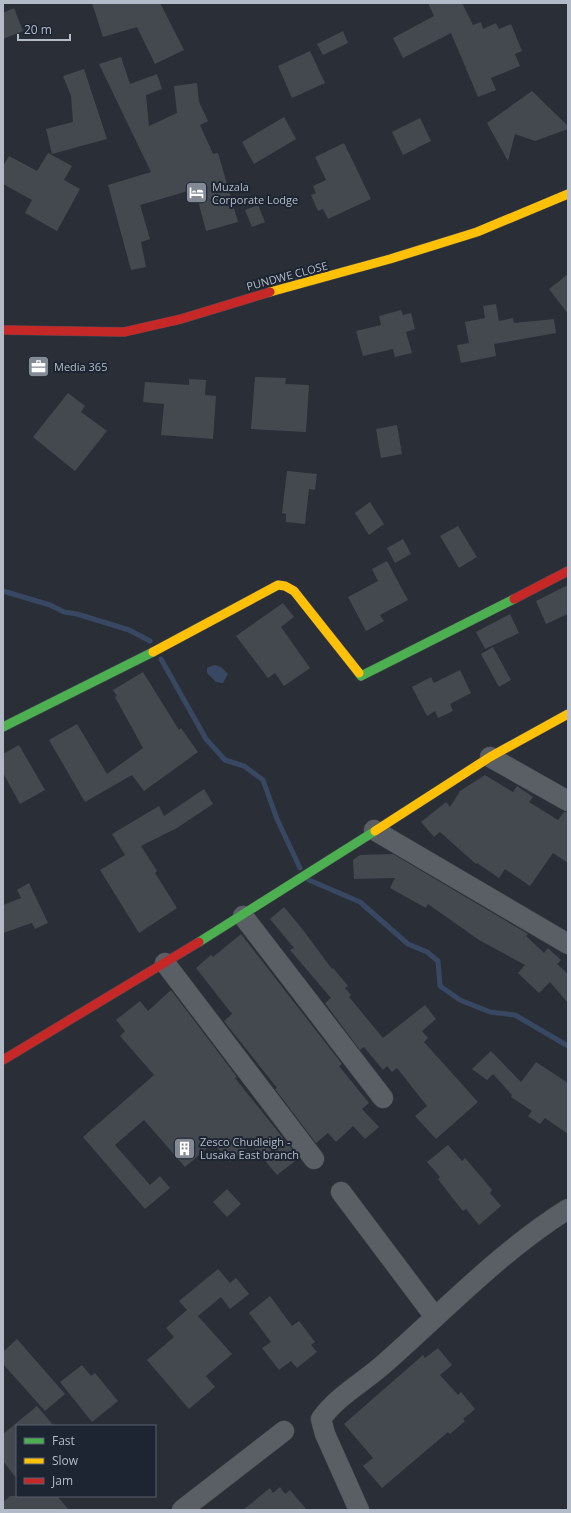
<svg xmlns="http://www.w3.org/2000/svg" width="571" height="1513" font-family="'Open Sans',sans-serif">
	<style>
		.water { fill: #384862 }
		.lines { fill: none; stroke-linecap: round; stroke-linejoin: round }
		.stream { stroke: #384862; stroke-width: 5 }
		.building { fill: #44484f }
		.street-casing { stroke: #464a50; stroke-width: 21 }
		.fast-casing { stroke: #464a50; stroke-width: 10 }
		.slow-casing { stroke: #464a50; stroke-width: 10 }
		.jam-casing { stroke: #464a50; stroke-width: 10 }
		.street { stroke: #5a5e65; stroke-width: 20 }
		.fast { stroke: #4caf50; stroke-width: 9 }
		.slow { stroke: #ffc107; stroke-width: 9 }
		.jam { stroke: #c62828; stroke-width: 9 }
		.labels { text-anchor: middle; stroke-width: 4; stroke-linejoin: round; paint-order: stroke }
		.poi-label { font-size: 11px; fill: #b4bbc8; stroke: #1d2532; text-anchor: start }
		.street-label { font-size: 11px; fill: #b4bbc8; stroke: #1d2532 }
	</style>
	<rect width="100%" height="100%" fill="#2a2f37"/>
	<path class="water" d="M214,665L221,667L228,674L223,683L216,682L207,673V668Z"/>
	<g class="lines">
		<g class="stream">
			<path d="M3,591L50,605L64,612L77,614L129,630L150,641"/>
			<path d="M161,659L206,739L225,760L244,766L263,780L277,819L300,868"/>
			<path d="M309,880L360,902L408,944L427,952L438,961L440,986L460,1000L490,1012L515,1015L568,1046"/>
		</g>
	</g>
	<g class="building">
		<path d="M92,3H160L184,50L155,64L137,27L103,37Z"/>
		<path d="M428,3H462L473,25L481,22L483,29L496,23L499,29L511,24L522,51L515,54L520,66L491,78L496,90L478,97L451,33L403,58L393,38L434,16Z"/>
		<path d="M14,8L23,31L3,39V13Z"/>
		<path d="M343,31L348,43L323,55L317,44Z"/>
		<path d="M310,51L325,83L292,98L278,66Z"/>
		<path d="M121,57L130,84L157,74L162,89L146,95L149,126L177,113L174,86L197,83L199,102L208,121L200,125L213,154L218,153L238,222L206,231L195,189L140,205L150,239L141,242L146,267L131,270L108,185L151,172L99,64Z"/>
		<path d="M84,69L107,139L52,154L46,129L73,122L71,96L63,76Z"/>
		<path d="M532,91L568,126V129L535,141L515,134L508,161L487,123Z"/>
		<path d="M284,117L296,139L254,164L242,142Z"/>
		<path d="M420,118L431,141L403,155L392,132Z"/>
		<path d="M344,143L371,199L328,219L323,209L318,211L311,195L316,193L313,186L326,180L315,157Z"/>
		<path d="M48,153L72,166L64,180L80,189L57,231L25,213L32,200L3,184V166L9,156L37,171Z"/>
		<path d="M258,205L265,222L252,227L245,210Z"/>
		<path d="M568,274V314L549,289Z"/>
		<path d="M496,304L499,321L513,318L514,323L554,319L556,333L494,344L496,356L461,363L457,345L469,343L465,322L485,318L483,306Z"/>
		<path d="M401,310L403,315L411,313L415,329L406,332L412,353L395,357L393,349L363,356L356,331L381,325L379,316Z"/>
		<path d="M255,377L286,378L285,384L309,385L306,432L251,429Z"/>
		<path d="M189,379L206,380L205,395L216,396L213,439L161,435L164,404L143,402L145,382L189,385Z"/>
		<path d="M68,393L85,406L81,412L107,431L75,471L33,437Z"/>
		<path d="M397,425L402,454L381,458L376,429Z"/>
		<path d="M287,471L317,474L315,490L309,489L305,524L286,522V514L282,513Z"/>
		<path d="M370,502L384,524L369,535L355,513Z"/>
		<path d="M458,526L477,557L459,568L440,536Z"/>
		<path d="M403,539L411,554L395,563L387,548Z"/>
		<path d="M387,561L408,600L380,615L384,621L366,631L348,597L378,581L372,569Z"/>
		<path d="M568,585V614L546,624L536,601Z"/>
		<path d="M283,603L294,617L281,627L310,668L284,686L275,673L268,678L236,636Z"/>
		<path d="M510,614L519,633L485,649L476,632Z"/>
		<path d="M493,647L511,680L499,687L481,654Z"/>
		<path d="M460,670L471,693L450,704L453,711L438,718L435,711L427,716L412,687L431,677L434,683Z"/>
		<path d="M143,672L179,730L181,728L198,752L144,791L132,775L85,802L49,740L77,724L107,774L143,748L115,697L117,696L113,690Z"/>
		<path d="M19,745L45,790L20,804L3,773V754Z"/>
		<path d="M485,775L513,792L517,786L533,797L529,802L558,820L564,812H568V863L553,853L530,886L505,869L499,878L477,863L476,864L440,832L434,837L421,822L446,802L450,807L460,791Z"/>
		<path d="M204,789L213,804L177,828L141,846L157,871L155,873L177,908L139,933L100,870L125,855L112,834L159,806L164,816Z"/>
		<path d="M393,854L528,934L526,936L544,953L548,948L561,960L557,964L568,974V1003L550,982L539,993L518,973L525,965L479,940L428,904L426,908L390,888L395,878L354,879L353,860L360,855Z"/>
		<path d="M29,883L48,923L35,929L32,923L3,933V905L21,898L17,890Z"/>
		<path d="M284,907L303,930L332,969L333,968L348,986L345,988L351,995L349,997L383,1038L425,1005L436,1019L422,1031L428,1038L424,1042L478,1102L436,1139L415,1116L427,1106L397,1068L392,1072L387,1066L383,1070L364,1047L360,1050L325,1003L331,998L290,950L294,948L270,919Z"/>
		<path d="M241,934L342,1064L339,1066L369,1103L362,1109L379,1127L365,1139L353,1126L336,1142L328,1133L316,1143L275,1089L277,1088L224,1021L232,1014L196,968L211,955L213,957Z"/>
		<path d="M171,990L237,1077L235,1078L299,1158L277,1175L251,1144L230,1162L213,1143L185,1167L144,1120L115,1145L150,1185L160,1176L170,1188L145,1209L83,1137L154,1075L120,1036L125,1031L116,1020L140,1001L148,1011Z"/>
		<path d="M491,1051L521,1082L536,1062L568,1083V1134L545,1118L540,1124L528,1116L532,1111L511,1097L512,1095L493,1074L487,1080L472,1069Z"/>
		<path d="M448,1145L462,1161L465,1158L483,1179L492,1190L490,1193L501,1206L479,1225L466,1209L463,1211L454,1200L438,1179L440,1177L427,1162Z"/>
		<path d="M227,1189L241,1204L227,1217L213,1202Z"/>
		<path d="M218,1269L230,1283L236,1278L249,1294L230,1309L221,1297L198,1316L232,1354L206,1376L215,1387L189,1409L147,1360L174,1337L166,1328L187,1310L179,1301Z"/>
		<path d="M270,1296L292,1326L299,1321L315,1342L311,1345L317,1352L297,1368L291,1361L279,1370L262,1348L271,1342L249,1313Z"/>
		<path d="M17,1339L65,1394L45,1411L3,1364V1352Z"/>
		<path d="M438,1348L452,1365L440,1375L458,1395L461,1392L475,1409L463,1419L465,1421L450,1434L448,1432L382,1488L363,1466L373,1458L344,1424L423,1355L425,1358Z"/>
		<path d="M82,1365L91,1376L95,1373L118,1401L92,1422L60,1382Z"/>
		<path d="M37,1406L54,1426H17V1479L3,1461V1434Z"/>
		<path d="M280,1487L285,1494L290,1490L307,1510H243L270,1488L273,1493Z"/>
		<path d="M10,1496H57L69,1510H3V1502Z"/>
	</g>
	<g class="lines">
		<defs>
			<g id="street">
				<path d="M490,757L568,801"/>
				<path d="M374,830L568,944"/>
				<path d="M243,916L383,1098"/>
				<path d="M165,963L314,1159"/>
				<path d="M341,1192L435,1317"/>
				<path d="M182,1510L284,1431"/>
				<path d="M359,1510L325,1434L321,1419C337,1396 364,1382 385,1363C443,1312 502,1250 568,1209"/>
			</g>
			<g id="fast">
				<path d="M359,673L361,676L514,599"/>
				<path d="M3,727L153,652"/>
				<path d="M199,942L375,831"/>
			</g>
			<g id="slow">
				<path d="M270,292L390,259L477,232L568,194"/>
				<path d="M153,652L278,585L285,586L294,591L359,673"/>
				<path d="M375,831L490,757L568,714"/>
			</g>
			<g id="jam">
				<path d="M3,330L124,332L181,319L270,292"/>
				<path d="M514,599L568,571"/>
				<path d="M3,1060L199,942"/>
			</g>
		</defs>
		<use href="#street" class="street-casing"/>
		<use href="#fast" class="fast-casing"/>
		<use href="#slow" class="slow-casing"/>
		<use href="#jam" class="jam-casing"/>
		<use href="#street" class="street"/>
		<use href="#fast" class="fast"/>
		<use href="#slow" class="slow"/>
		<use href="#jam" class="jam"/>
	</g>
	<defs>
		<symbol id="hotel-square" viewBox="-11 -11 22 22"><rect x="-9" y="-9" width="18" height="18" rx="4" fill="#848a95" stroke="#1d2532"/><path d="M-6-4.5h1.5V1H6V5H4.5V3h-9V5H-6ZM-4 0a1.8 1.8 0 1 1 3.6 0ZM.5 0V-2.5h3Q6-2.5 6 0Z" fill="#fff"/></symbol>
		<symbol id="office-square" viewBox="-11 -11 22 22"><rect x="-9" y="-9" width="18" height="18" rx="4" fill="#848a95" stroke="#1d2532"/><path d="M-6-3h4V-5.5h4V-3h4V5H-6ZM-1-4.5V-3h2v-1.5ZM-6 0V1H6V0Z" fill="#fff"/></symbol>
		<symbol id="building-square" viewBox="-11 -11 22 22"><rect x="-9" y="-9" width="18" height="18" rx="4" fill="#848a95" stroke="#1d2532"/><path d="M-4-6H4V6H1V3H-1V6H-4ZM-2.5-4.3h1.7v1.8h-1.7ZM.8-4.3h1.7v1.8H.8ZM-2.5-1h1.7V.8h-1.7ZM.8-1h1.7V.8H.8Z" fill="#fff"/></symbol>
	</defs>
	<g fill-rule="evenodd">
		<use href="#hotel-square" x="184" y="180" width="25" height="25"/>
		<use href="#office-square" x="26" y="354" width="25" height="25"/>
		<use href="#building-square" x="172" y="1136" width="25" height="25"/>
	</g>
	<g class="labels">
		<g class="poi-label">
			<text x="212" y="191">Muzala<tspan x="212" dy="13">Corporate Lodge</tspan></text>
			<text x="54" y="371">Media 365</text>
			<text x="200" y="1146">Zesco Chudleigh -<tspan x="200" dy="13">Lusaka East branch</tspan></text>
		</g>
		<g class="street-label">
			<text transform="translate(287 276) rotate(-15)" y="4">PUNDWE CLOSE</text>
		</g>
	</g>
	<rect width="571" height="1513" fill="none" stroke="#b4bbc8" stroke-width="8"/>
	<rect x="16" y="1425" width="140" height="72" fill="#1d2532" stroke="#59616e"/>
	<rect x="24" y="1438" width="20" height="6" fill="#4caf50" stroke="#59616e"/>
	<text x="52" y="1445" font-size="12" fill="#b4bbc8">Fast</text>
	<rect x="24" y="1458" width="20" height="6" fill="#ffc107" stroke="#59616e"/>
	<text x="52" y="1465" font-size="12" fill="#b4bbc8">Slow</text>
	<rect x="24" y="1478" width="20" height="6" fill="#c62828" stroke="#59616e"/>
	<text x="52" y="1485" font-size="12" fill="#b4bbc8">Jam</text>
	<path d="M18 34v6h52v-6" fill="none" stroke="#b4bbc8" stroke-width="2"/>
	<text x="24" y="34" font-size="12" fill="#b4bbc8" stroke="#1d2532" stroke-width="3" paint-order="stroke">20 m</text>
</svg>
